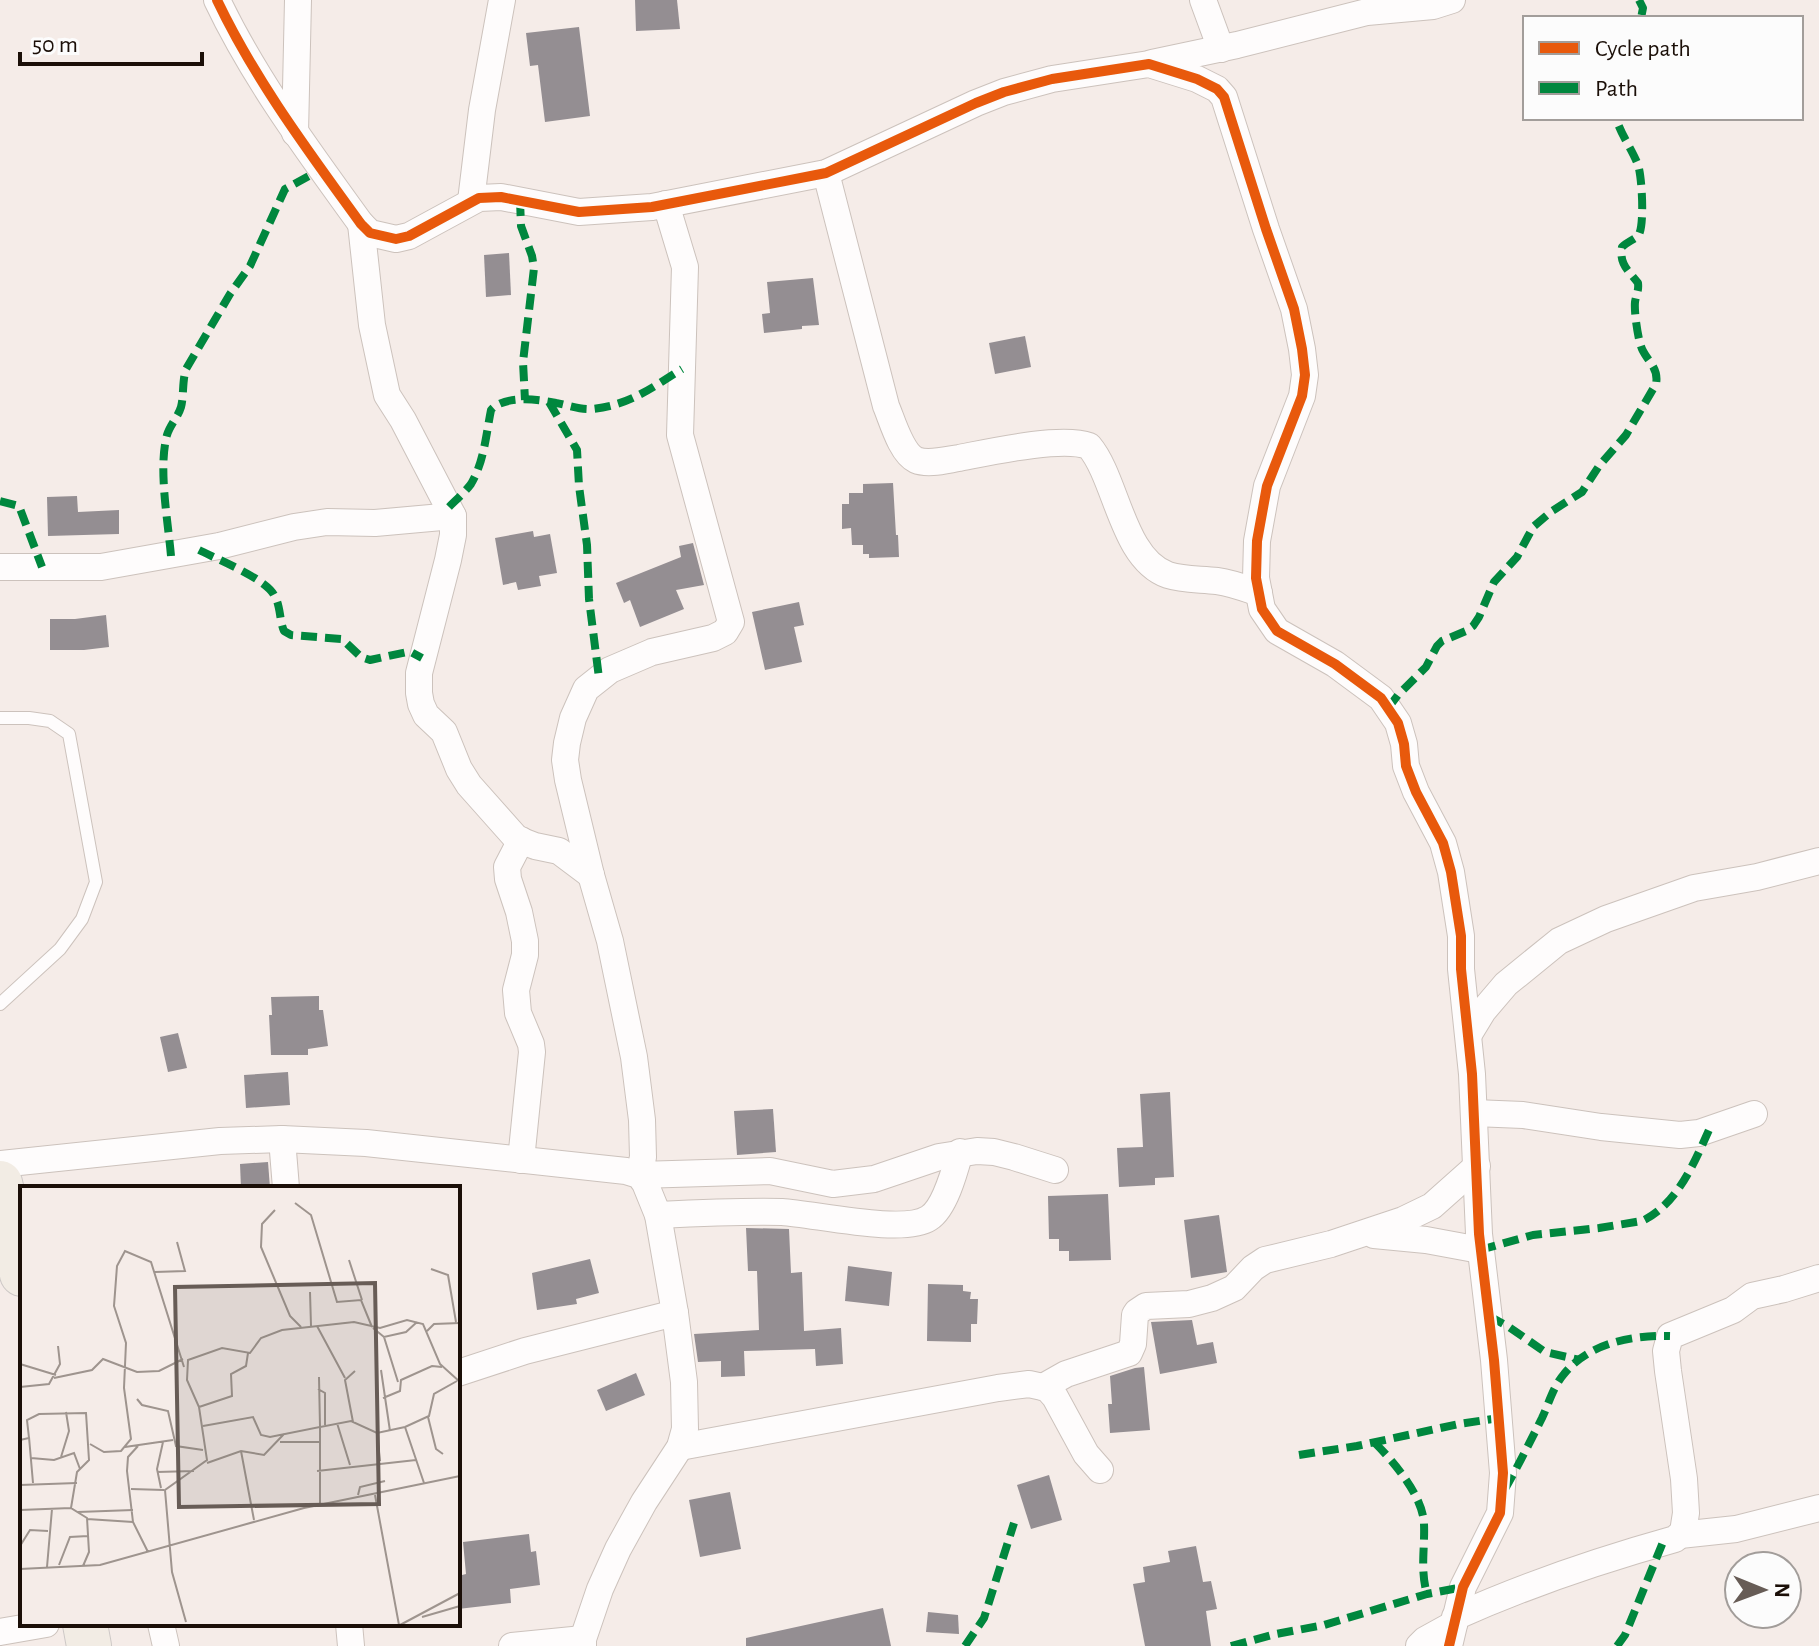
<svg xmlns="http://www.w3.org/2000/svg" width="1819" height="1646" font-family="'Alegreya Sans',sans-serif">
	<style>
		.building { fill: #948e92 }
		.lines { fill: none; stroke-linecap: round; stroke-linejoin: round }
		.service-casing { stroke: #ccc2bc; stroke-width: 14 }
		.minor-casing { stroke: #ccc2bc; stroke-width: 28 }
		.trunk-casing { stroke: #cdc8c6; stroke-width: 46 }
		.service { stroke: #fefcfc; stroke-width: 12 }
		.minor { stroke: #fefcfc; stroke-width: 26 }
		.trunk { stroke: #f2ece4; stroke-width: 44 }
		.quiet { stroke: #00873e; stroke-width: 8; stroke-dasharray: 16 8; stroke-linecap: butt }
		.cycleway-casing { stroke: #fcfcfc; stroke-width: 15 }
		.cycleway { stroke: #e8590c; stroke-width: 10 }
		.inset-road { fill: none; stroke: #9e948e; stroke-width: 2 }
		.view { fill: #675c56; fill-opacity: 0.15; stroke: #675c56; stroke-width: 4 }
		.inset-edge { fill: none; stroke: #1b0f08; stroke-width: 4 }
	</style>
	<rect width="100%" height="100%" fill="#f5ece8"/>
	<g class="building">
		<path d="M635,0H677L680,29L636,31Z"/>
		<path d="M579,27L590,116L545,122L538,65L530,66L526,33Z"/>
		<path d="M509,253L511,295L486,297L484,255Z"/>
		<path d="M813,278L819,325L802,326V329L764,333L762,314L770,313L767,282Z"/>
		<path d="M1025,336L1031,367L995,374L989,343Z"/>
		<path d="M893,483L896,535H898L899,557L869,558V554H863V545H852L851,528L842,529V504H849V493H863V484Z"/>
		<path d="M77,496L78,512L119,510V534L48,536L47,497Z"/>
		<path d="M533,531L534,537L550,534L557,573L539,576L541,586L518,590L516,582L503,585L495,538Z"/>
		<path d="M693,543L704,585L676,590L684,609L640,627L630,600L624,603L616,583L681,557L679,546Z"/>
		<path d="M799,602L804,625L794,627L802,662L765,670L752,612Z"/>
		<path d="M106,615L109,647L84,650H50V619H75Z"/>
		<path d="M319,996V1010H323L328,1046L308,1049V1055H271L269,1015H272L271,997Z"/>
		<path d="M178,1033L187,1068L168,1072L160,1037Z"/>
		<path d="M288,1072L290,1105L246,1108L244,1075Z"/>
		<path d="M1170,1092L1174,1177L1155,1178V1185L1119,1187L1117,1148L1143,1147L1140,1094Z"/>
		<path d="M773,1109L776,1152L737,1155L734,1111Z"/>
		<path d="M268,1162L270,1188H241L240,1164Z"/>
		<path d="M1108,1194L1111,1260L1069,1261V1251H1059V1239H1049L1048,1196Z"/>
		<path d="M1219,1215L1227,1272L1191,1278L1184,1220Z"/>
		<path d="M746,1228L789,1229L791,1273L802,1272L804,1331L841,1328L843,1364L816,1366L815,1349L744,1351L745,1376L721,1377V1361L698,1362L694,1334L759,1330L757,1271H748Z"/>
		<path d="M590,1259L599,1293L576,1299L577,1304L537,1310L532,1273Z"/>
		<path d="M848,1266L892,1272L889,1306L845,1301Z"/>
		<path d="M928,1284L963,1285V1291L971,1292L970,1299H978L977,1324H971V1342L927,1341Z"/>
		<path d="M1192,1320L1197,1345L1213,1342L1217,1363L1160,1374L1151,1322Z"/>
		<path d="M1144,1367L1150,1430L1110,1433L1108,1404H1112L1110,1376L1135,1368Z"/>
		<path d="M636,1373L645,1395L606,1411L597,1390Z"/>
		<path d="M1049,1475L1062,1520L1031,1529L1017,1485Z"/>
		<path d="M730,1492L741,1549L700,1557L689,1500Z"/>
		<path d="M529,1534L531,1552L536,1551L540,1585L510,1589L511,1603L458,1609V1576L466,1574L463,1542Z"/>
		<path d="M1196,1546L1203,1582L1211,1581L1217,1609L1206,1611L1211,1646H1145L1133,1584L1145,1582L1143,1567L1170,1562L1168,1551Z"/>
		<path d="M883,1608L891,1646H746V1638Z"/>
		<path d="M928,1612L958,1615L959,1634L926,1632Z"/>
	</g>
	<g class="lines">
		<defs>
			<path id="service" d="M0,718H29L50,721L69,734L96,882L82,919L60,949L0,1004"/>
			<g id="minor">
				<path d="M217,0C255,80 309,152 361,224L370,233L396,239L409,236L479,198L501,197L579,212L652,207L826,173L976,103L1004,92L1052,79L1149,64L1197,79L1217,89L1224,97L1266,229L1294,309L1302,349L1305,375L1302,396L1267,486L1257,541L1256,578L1262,609L1277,631L1335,664L1381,698L1398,723L1404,744L1406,766L1416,792L1443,843L1451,872L1461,936V969L1472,1074L1479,1234L1494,1360L1503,1473L1500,1513L1463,1587L1449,1646"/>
				<path d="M1203,0L1221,49"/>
				<path d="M1152,63L1237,45L1367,12L1433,6L1452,0"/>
				<path d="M295,133L298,0"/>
				<path d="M826,173L886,406C892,420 901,453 916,460C928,465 946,460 959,458C990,452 1061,436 1089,446C1117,479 1122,559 1168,575C1183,580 1201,579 1217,581C1232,583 1245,588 1259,593"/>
				<path d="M471,201L482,110L502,0"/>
				<path d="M666,204L685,267L680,435L731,622L725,632L713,638L652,652L610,670L586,689L573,718L567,743L565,760L568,780L591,875L610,941L634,1057L642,1120L643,1157L639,1175L770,1171L833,1184L874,1179L939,1157L977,1151L994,1152L1014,1157L1055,1170"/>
				<path d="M361,224L372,325L387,395L403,420L453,516V535L448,560L419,673V693L421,704L426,715L444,732L459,769L469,785L517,839L535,846L559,851L591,875"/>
				<path d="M0,567H101L219,546L294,527L327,522L375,523L453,516"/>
				<path d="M1469,1034L1483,1011L1506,984L1559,941L1606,919L1694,888L1757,877L1819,861"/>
				<path d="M1474,1113L1523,1115L1601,1127L1680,1135L1699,1133L1754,1114"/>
				<path d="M282,1139L286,1188"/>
				<path d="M521,1160L532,1052L531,1044L518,1013L516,990L525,955V941L519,912L508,879L507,867L521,840"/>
				<path d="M0,1164L220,1141L282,1139L366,1143L626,1171L639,1175L645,1183L658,1215L675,1313L684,1382L685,1429L680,1447L644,1502L618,1549L600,1589L583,1639V1646"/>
				<path d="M658,1215C699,1213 741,1211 782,1212C815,1214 904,1235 929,1218C945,1208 955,1170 960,1152"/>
				<path d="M1374,1235L1426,1240L1480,1250"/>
				<path d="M458,1373L525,1351L675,1313"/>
				<path d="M1043,1387L1066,1374L1129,1353L1133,1344L1135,1315L1137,1312L1146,1306L1189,1304L1212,1298L1234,1288L1253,1268L1265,1260L1331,1244L1403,1220L1432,1206L1477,1166"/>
				<path d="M680,1447L998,1388L1029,1384L1047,1388L1055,1397L1086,1454L1100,1470"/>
				<path d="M1680,1535L1736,1529L1819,1508"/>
				<path d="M1455,1617C1526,1585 1600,1560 1675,1539L1683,1532L1686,1513L1684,1479L1668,1371L1666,1351L1670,1336L1733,1310L1752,1296L1784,1289L1819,1278"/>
				<path d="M161,1624L166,1646"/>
				<path d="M349,1624L351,1646"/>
				<path d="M0,1632L46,1624"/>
				<path d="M512,1646L583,1639"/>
				<path d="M1419,1646L1425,1640L1454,1624"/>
			</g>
			<g id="trunk">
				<path d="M0,1183L22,1274"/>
				<path d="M85,1624L89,1646"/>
			</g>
		</defs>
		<use href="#service" class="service-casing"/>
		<use href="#minor" class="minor-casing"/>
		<use href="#trunk" class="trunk-casing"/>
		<use href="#service" class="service"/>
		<use href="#minor" class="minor"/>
		<use href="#trunk" class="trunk"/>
		<g class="quiet">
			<path d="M1639,0L1643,8L1641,18"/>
			<path d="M520,200L521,226L532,256L534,268L523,362L525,400"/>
			<path d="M549,402L577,450L579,486L587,545L589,599L599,678"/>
			<path d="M0,501L19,506L42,567"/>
			<path d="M449,507C456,500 465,492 471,484C484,462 486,435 491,410C504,395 538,399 556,403C568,405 580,410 592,409C630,405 651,388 682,369"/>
			<path d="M199,550C217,559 266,579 274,595C281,606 279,619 284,631L291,635L342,639L361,657L370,660L407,652H411L422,658"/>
			<path d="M171,556C168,521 158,468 167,435C170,425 178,417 181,407C184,395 182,382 186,369L230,294L250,266L285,189L322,169"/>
			<path d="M1388,708L1398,695L1426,667L1437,646L1442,641L1466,631L1473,626L1479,617L1494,582L1517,557L1533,527L1552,511L1582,492L1599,466L1626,435L1656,384C1659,368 1648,362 1642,349C1638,340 1634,312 1635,302C1636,295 1639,291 1638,283C1628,270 1619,264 1622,247C1627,242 1633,240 1638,236C1645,228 1642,176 1638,165C1632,149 1621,135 1616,118"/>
			<path d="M1480,1250L1533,1235L1599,1228L1642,1221C1677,1205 1694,1163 1709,1130"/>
			<path d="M1489,1316L1509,1327L1545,1352L1580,1360"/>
			<path d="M1375,1443C1394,1462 1423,1496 1424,1524C1425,1548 1420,1570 1427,1594"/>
			<path d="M1299,1455L1357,1446L1459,1424L1499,1418"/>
			<path d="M1505,1489C1518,1466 1530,1442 1542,1418C1549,1403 1553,1387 1564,1374C1589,1343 1632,1335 1670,1336"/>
			<path d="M965,1646L984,1618L1014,1523"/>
			<path d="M1231,1646L1276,1634L1324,1625L1427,1594L1463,1587"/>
			<path d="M1617,1646L1625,1635L1663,1542"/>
		</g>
		<defs>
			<path id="cycleway" d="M217,0C255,80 309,152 361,224L370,233L396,239L409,236L479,198L501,197L579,212L652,207L826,173L976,103L1004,92L1052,79L1149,64L1197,79L1217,89L1224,97L1266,229L1294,309L1302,349L1305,375L1302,396L1267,486L1257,541L1256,578L1262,609L1277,631L1335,664L1381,698L1398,723L1404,744L1406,766L1416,792L1443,843L1451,872L1461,936V969L1472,1074L1479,1234L1494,1360L1503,1473L1500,1513L1463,1587L1449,1646"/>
		</defs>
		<use href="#cycleway" class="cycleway-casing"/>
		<use href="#cycleway" class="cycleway"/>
	</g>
	<g transform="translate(20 1186)">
		<rect width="440" height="440" fill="#f5ece8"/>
		<path class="inset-road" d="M275,17L291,29L317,116L341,114L352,141M255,24L242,38L241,61L270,130L281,141M329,74L342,114M411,83L428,89L436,136M135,86L165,85L157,56M290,106L291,140M297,140L325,192M353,142L364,151L386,146L397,136M407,145L414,138L440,137M364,151L378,196M0,178L36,189M361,184L370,245M34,192L72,184L83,173L117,186L139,185L163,173M0,201L29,198L40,178L38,160M298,203L305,207V239M363,212L380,205L381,194L412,180L422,181M117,213L122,219L148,225L156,260L183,264M179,221L212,210L211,188L226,180L228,167M408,231L416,263L423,268M333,236L325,194L335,185M317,237L330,279M183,240L233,231L241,249L250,251L300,241L299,191M385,241L404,297M357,247L360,275M9,251L13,297M0,254L9,252L7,234L19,228L66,227L69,274L57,286L51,322L67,332L69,366L63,380M260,256H299M70,258L84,266L101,265L111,253L104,202L106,157L94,120L97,80L105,65L131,76L164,181M118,260L108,271L107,285L113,336L128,366M105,261L153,254M221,265L234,334M41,271L49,245L46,226M11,272L34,274L54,267L60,283M187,277L221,265L244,269L264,248M297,285L396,274M137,286L174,285M0,299L57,297M141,302L137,283L143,256M111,303L144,304M338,309L340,301L365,295M355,309L379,439M300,318V241L331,235L357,247L385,241L409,230L414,208L437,195M0,324L51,322M58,326L113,324M67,333L113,336M0,360L10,344L28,345M39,379L50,351L68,350M27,381L32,323M0,383L80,379L284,322L440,290M402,431L440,420M166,436L152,386L145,304L187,274L179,221L167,194L168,174L202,162L230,167L241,152L262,144L334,136L360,142L387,134L403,138L420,178L440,196M380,439L440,407"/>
		<path class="view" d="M355,97L359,318L159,321L155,101Z"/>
		<rect width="440" height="440" class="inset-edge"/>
	</g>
	<rect x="1523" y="16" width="280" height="104" fill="#fcfcfc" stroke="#a29d9a" stroke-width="2"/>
	<rect x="1539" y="42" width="40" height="12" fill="#e8590c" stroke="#a29d9a" stroke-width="2"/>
	<text x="1595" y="56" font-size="24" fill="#1b0f08">Cycle path</text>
	<rect x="1539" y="82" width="40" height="12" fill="#00873e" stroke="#a29d9a" stroke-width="2"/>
	<text x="1595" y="96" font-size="24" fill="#1b0f08">Path</text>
	<g transform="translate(1763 1590) rotate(91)"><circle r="38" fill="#fcfcfc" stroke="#a29d9a" stroke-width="2"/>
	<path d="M0-6L14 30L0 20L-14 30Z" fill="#675c56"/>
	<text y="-12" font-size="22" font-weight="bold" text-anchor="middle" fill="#1b0f08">N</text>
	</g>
	<path d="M20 52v12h182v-12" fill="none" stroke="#1b0f08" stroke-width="4"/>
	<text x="32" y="52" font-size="24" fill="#1b0f08" stroke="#fcfcfc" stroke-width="6" paint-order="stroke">50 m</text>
</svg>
